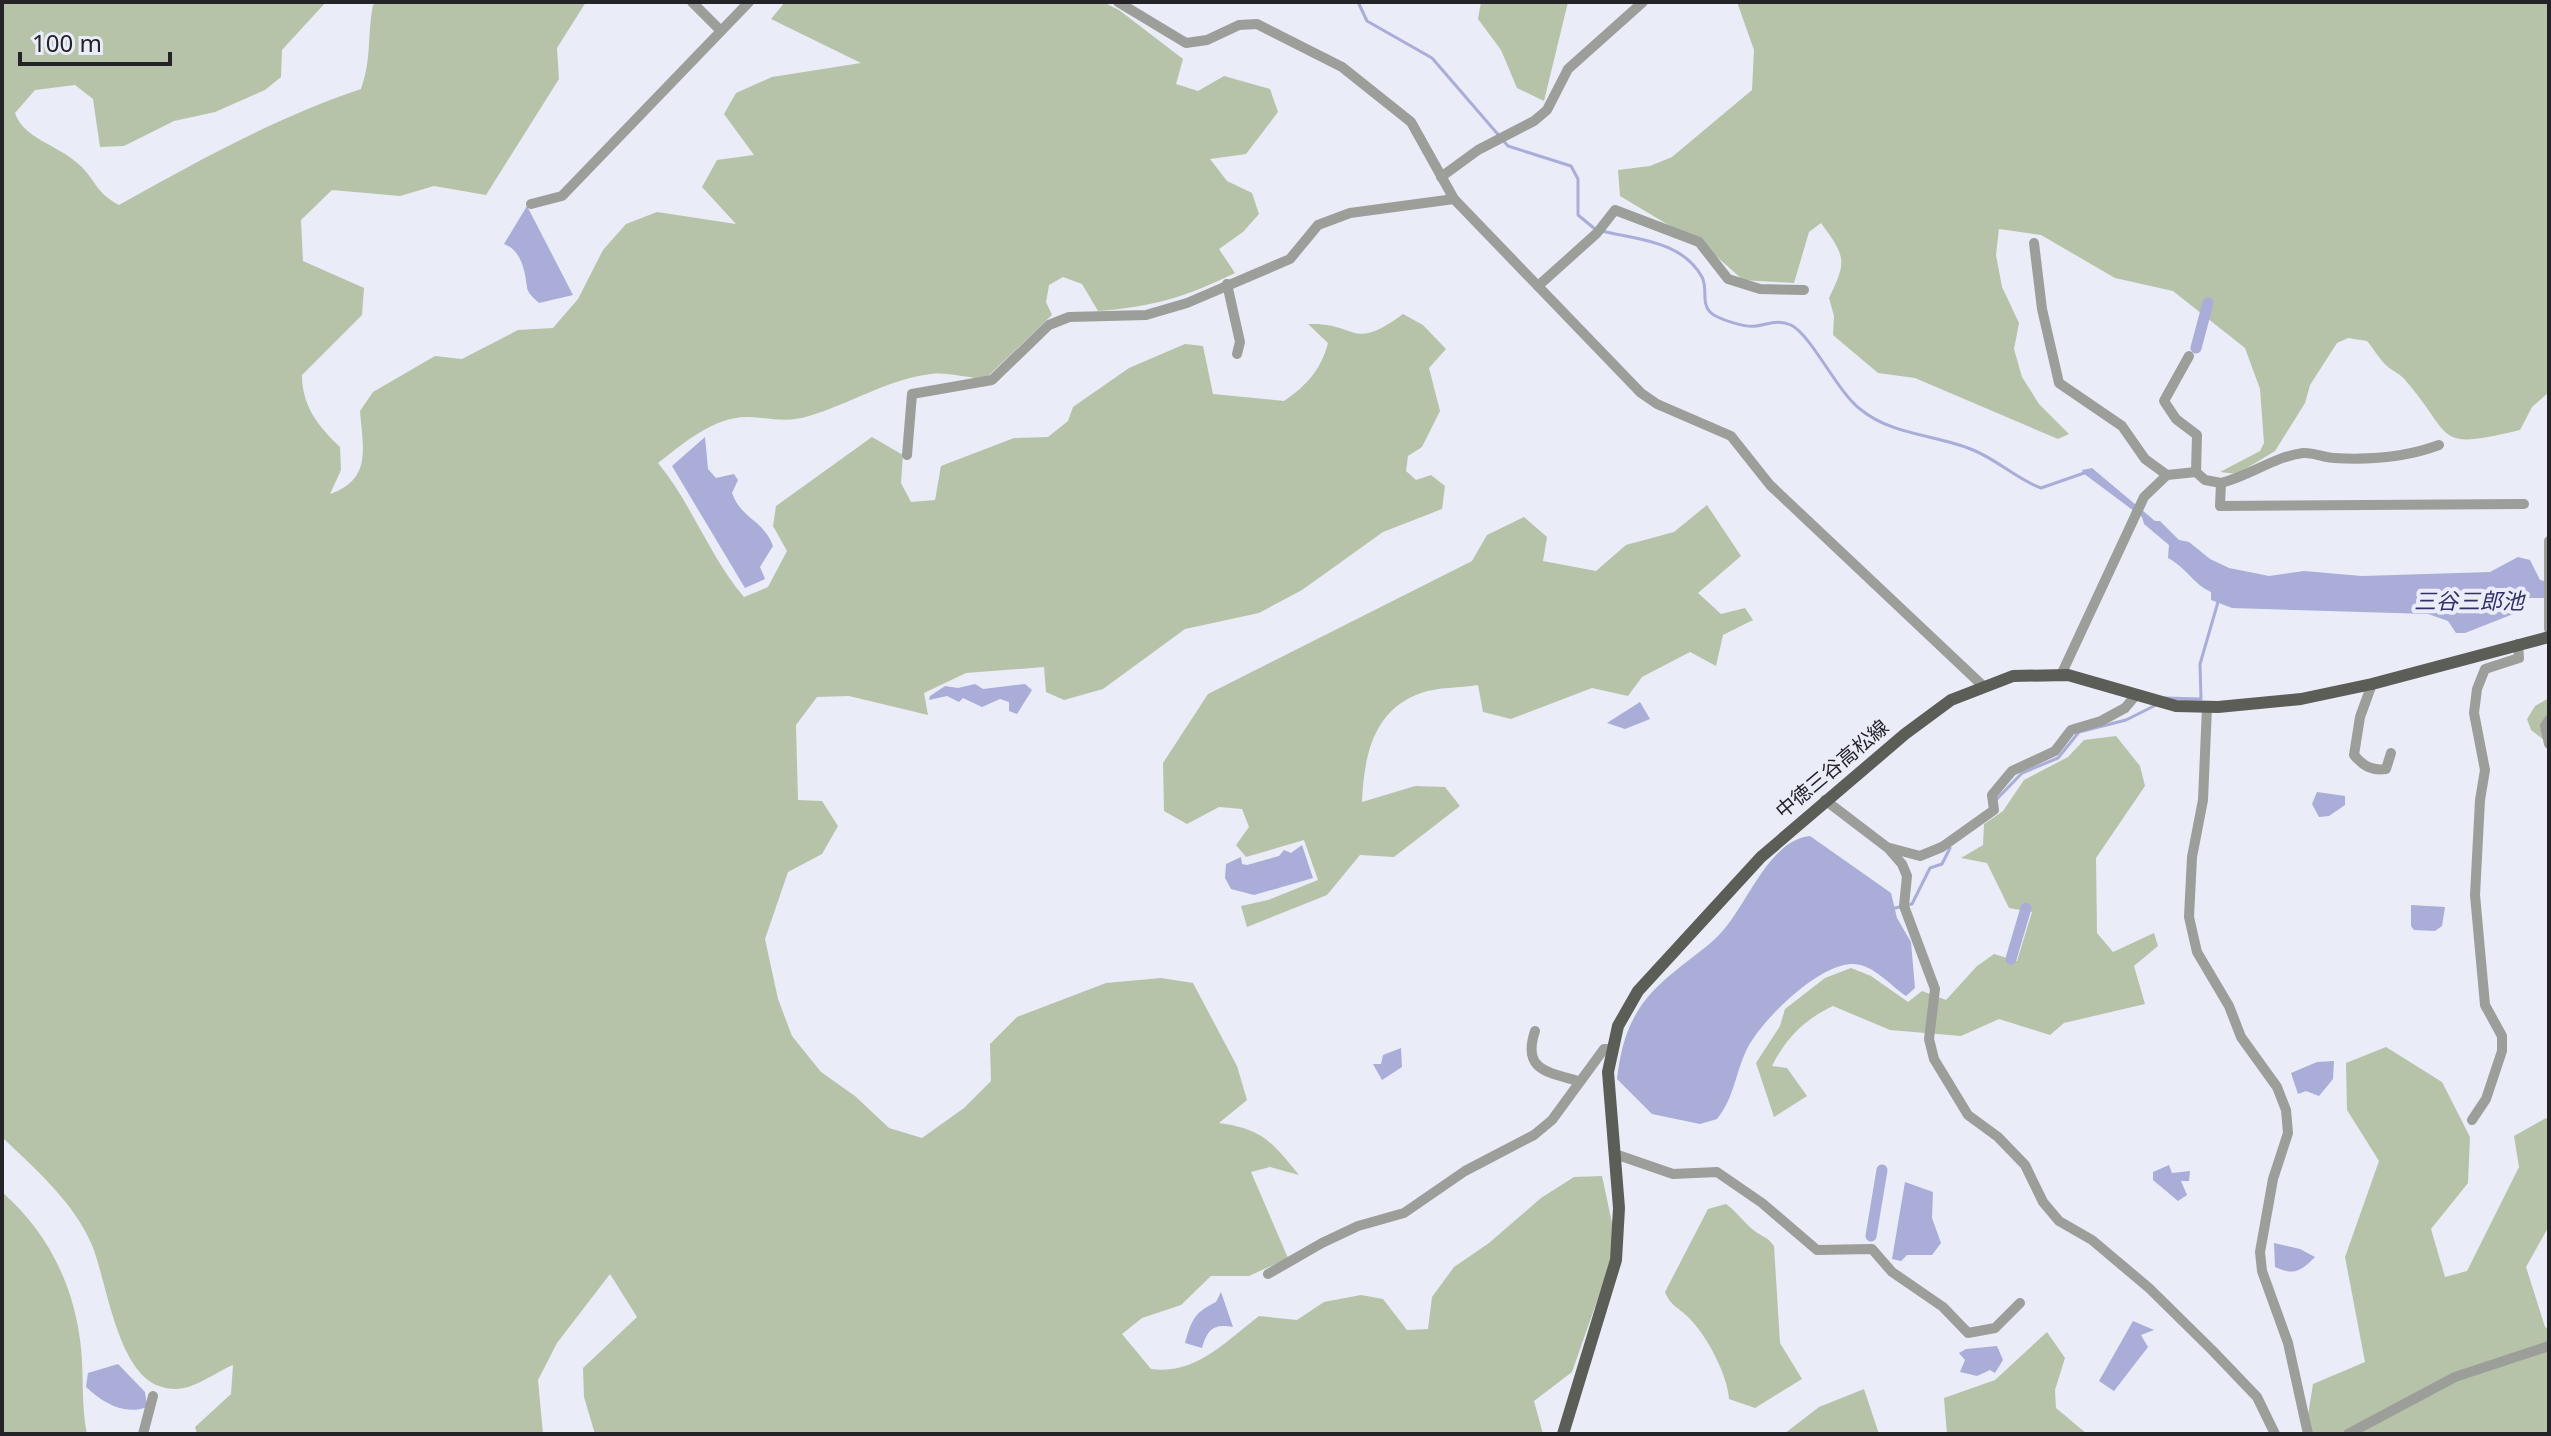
<svg xmlns="http://www.w3.org/2000/svg" width="2551" height="1436" font-family="'Noto Sans','Noto Sans JP',sans-serif">
	<style>
		.green { fill: #b6c3a9 }
		.water { fill: #a9add8 }
		.lines { fill: none; stroke-linecap: round; stroke-linejoin: round }
		.stream { stroke: #a9add8; stroke-width: 3 }
		.canal { stroke: #a9add8; stroke-width: 11 }
		.minor { stroke: #9c9e9a; stroke-width: 10 }
		.major { stroke: #5a5e56; stroke-width: 12 }
		.labels { text-anchor: middle; stroke-width: 8; stroke-linejoin: round; paint-order: stroke }
		.street-label { font-size: 20px; fill: #232328; stroke: #eaecf8 }
		.water-label { font-size: 22px; font-style: italic; fill: #313167; stroke: #eaecf8 }
	</style>
	<rect width="100%" height="100%" fill="#eaecf8"/>
	<g class="green">
		<path d="M2,2H326L282,50L281,77L265,90L215,112L174,121L124,146L100,147L93,99L75,85L35,90L15,113C23,138 57,145 76,162C96,178 93,191 119,205C198,161 275,118 361,89C372,58 367,36 373,5L378,2H586L557,48L559,79L486,195L434,186L400,196L332,190L301,220L303,261L364,288L362,315L302,375C302,406 318,426 340,447L341,470L330,494C372,479 363,449 360,411L373,392L435,356L462,359L518,330L553,328L578,299L603,250L626,224L657,212L736,224L702,187L717,160L754,155L724,114L736,93L772,77L861,63L771,19L785,2H1103L1119,10L1183,59L1176,84L1198,91L1224,76L1270,89L1278,112L1246,154L1210,159L1227,181L1252,193L1259,214L1243,232L1219,249L1235,273C1186,297 1152,307 1098,311L1082,284L1063,277L1049,285L1046,302L1052,315L985,379C968,378 947,372 931,374C888,379 850,404 809,416C787,423 771,418 749,417C714,416 684,443 658,463C692,504 709,556 744,597L768,587L787,551L773,526L776,506L872,437L903,455L901,483L911,502L935,500L941,466L1014,438L1048,437L1068,421L1073,407L1129,368L1185,344L1203,346L1213,394L1284,401C1306,386 1321,370 1328,343L1308,324C1359,322 1350,353 1403,314L1423,325L1446,349L1429,368L1440,411L1422,447L1408,456L1406,471L1416,480L1431,475L1445,486L1442,509L1383,532L1302,590L1259,613L1185,629L1103,689L1064,700L1046,692L1044,667L966,673L924,693L928,715L849,696L817,697L796,725L798,800L822,801L838,826L822,854L788,872L765,939L778,999L792,1036L821,1072L855,1096L889,1128L922,1138L964,1108L991,1081L990,1044L1017,1017L1106,983L1161,978L1193,983L1237,1066L1247,1100L1219,1123C1263,1129 1272,1142 1299,1175L1270,1167L1251,1172L1288,1258L1249,1276H1211L1181,1305L1142,1318L1122,1334L1151,1369C1196,1375 1225,1342 1259,1316L1297,1320L1324,1302L1361,1295L1383,1299L1407,1330L1428,1329L1432,1297L1454,1267L1489,1243L1541,1198L1574,1177L1602,1176L1614,1232L1609,1267L1572,1372L1534,1401L1543,1434H595L584,1397L583,1368L637,1317L610,1274L557,1343L538,1380L543,1434H197L195,1427L231,1394L233,1365C209,1375 187,1397 159,1386C117,1371 107,1282 92,1245C73,1201 36,1170 2,1137Z"/>
		<path d="M1481,2H1568L1544,101L1517,88L1501,50L1478,19Z"/>
		<path d="M1737,2H2549V392L2532,407L2520,430C2433,451 2455,438 2406,381C2401,374 2392,371 2387,366C2379,359 2374,349 2367,341L2348,338L2337,343L2310,385L2305,403L2275,451L2237,474L2220,472L2260,451L2264,443L2260,389L2245,348L2173,291L2115,278L2041,235L1999,229L1996,255L2002,287L2019,323L2014,349L2022,377L2039,404L2069,434L2058,439L1915,378L1878,373L1833,335L1834,316L1829,298C1847,261 1846,257 1821,223L1809,232L1794,283L1743,280L1707,248L1620,196L1618,170L1650,166L1672,157L1752,90L1754,50Z"/>
		<path d="M1707,505L1741,556L1698,593L1721,614L1745,608L1753,620L1723,635L1716,666L1690,652L1642,677L1628,696L1592,688L1511,719L1483,712L1478,685C1460,688 1438,687 1421,693C1373,710 1364,756 1362,802L1415,786L1445,787L1460,806L1394,857L1360,855L1327,895L1247,927L1241,906L1268,900L1318,880L1304,840L1246,857L1236,845L1249,827L1242,809L1219,807L1187,824L1164,811L1163,763L1208,694L1472,561L1487,535L1524,517L1547,537L1543,561L1596,571L1626,545L1674,532Z"/>
		<path d="M2549,698V744L2531,730L2527,719L2535,706Z"/>
		<path d="M2116,736L2140,766L2145,786L2096,858L2097,933L2113,952L2154,933L2158,946L2134,966L2145,1004L2064,1023L2050,1035L1999,1019L1961,1036L1890,1030L1833,1006C1805,1019 1786,1038 1772,1066L1787,1068L1807,1096L1774,1117L1756,1063L1780,1026L1785,1009L1825,978L1851,968L1871,976L1908,1002L1922,991L1946,1000L1977,966L1994,954L2017,961L2032,912L2009,908L1987,863L1961,858L1983,845L1984,824L2003,811L2024,780L2068,757L2084,740Z"/>
		<path d="M2386,1047L2442,1082L2470,1137L2468,1183L2431,1229L2445,1277L2467,1271L2519,1167L2514,1136L2546,1118L2549,1121V1226L2526,1267L2545,1327L2549,1329V1434H2305L2313,1384L2365,1362L2345,1257L2379,1161L2347,1110L2346,1063Z"/>
		<path d="M2,1192C48,1232 75,1287 81,1348C84,1377 81,1405 87,1434H2Z"/>
		<path d="M1726,1204C1736,1211 1743,1221 1752,1229C1760,1236 1767,1236 1774,1246L1780,1343L1802,1379L1755,1408L1729,1399C1728,1376 1707,1336 1690,1319C1680,1308 1671,1307 1665,1292L1708,1209Z"/>
		<path d="M2047,1332L2065,1358L2055,1390L2056,1408L2087,1434H1947L1944,1398L1995,1380Z"/>
		<path d="M1864,1389L1879,1434H1784L1819,1407Z"/>
	</g>
	<g class="water">
		<path d="M527,206L573,295L539,303C535,299 527,293 527,287C525,274 523,251 504,244Z"/>
		<path d="M705,437L708,469L716,478L734,474L738,480L732,493C741,519 764,520 773,546L760,567L765,579L745,588L672,466Z"/>
		<path d="M2092,468L2155,521H2160L2179,540L2189,542L2210,559L2229,568L2269,576L2304,571L2362,576L2490,572L2518,557L2530,560L2540,580L2549,582V598H2520L2521,611L2465,633H2456L2448,621L2428,614L2232,608L2211,600V592C2192,583 2188,569 2168,558L2169,545L2144,524L2142,517L2083,473L2082,470Z"/>
		<path d="M975,684L983,689L1025,684L1032,690L1017,714L1009,711V702L1000,699L982,707L963,698L959,702L947,696L929,700L930,696L945,686L958,688Z"/>
		<path d="M1640,702L1650,719L1625,729L1607,723Z"/>
		<path d="M2317,792L2345,796V805L2329,816L2319,817L2312,804Z"/>
		<path d="M1810,836L1891,893L1897,918L1911,942L1915,988L1906,996C1891,986 1874,965 1854,964C1820,962 1759,1022 1746,1051C1735,1075 1734,1098 1717,1119L1700,1124L1652,1114L1617,1079C1620,1054 1625,1031 1639,1009C1659,978 1690,962 1716,938C1745,912 1767,840 1810,836Z"/>
		<path d="M1302,845L1313,878L1254,895L1231,889L1225,878L1226,864L1241,857L1242,864L1247,865L1279,856L1284,850L1291,853Z"/>
		<path d="M2411,905L2445,907L2442,926L2435,931L2414,930L2411,926Z"/>
		<path d="M1401,1048L1402,1067L1382,1080L1373,1064H1381L1383,1055Z"/>
		<path d="M2334,1061L2333,1079L2319,1096L2306,1091L2298,1094L2291,1073L2317,1062Z"/>
		<path d="M2169,1165L2172,1173L2190,1171L2189,1181H2181L2187,1195L2178,1201L2153,1180V1172Z"/>
		<path d="M1905,1182L1933,1192L1932,1218L1941,1243L1932,1255H1907L1901,1261L1892,1259Z"/>
		<path d="M2274,1243L2300,1249L2315,1257C2301,1271 2294,1276 2275,1267Z"/>
		<path d="M1221,1292L1233,1327C1213,1323 1207,1330 1202,1348L1185,1343C1192,1319 1194,1313 1216,1302Z"/>
		<path d="M2133,1321L2154,1330L2141,1335L2148,1347L2114,1391L2099,1381Z"/>
		<path d="M1997,1346L2003,1360L1995,1373L1990,1370L1977,1376L1960,1372L1965,1360L1959,1353L1966,1349Z"/>
		<path d="M118,1364L145,1392L147,1407C124,1416 102,1402 86,1387L88,1373Z"/>
	</g>
	<g class="lines">
		<g class="stream">
			<path d="M1358,2L1367,21L1432,58L1508,146L1571,166L1578,179V215L1595,229"/>
			<path d="M1602,231C1639,240 1682,241 1702,277C1708,288 1701,303 1710,312C1717,319 1746,328 1756,326C1769,324 1778,319 1791,325C1812,336 1836,390 1860,409C1893,436 1935,434 1973,450C1998,460 2016,479 2041,488L2087,472"/>
			<path d="M2165,698L2201,699L2200,664L2218,602"/>
			<path d="M1996,800L2022,773L2058,758L2079,732L2126,720L2156,705"/>
			<path d="M1895,908L1912,904L1930,868L1942,864L1950,848"/>
		</g>
		<g class="canal">
			<path d="M2196,348L2208,303"/>
			<path d="M2011,959L2026,908"/>
			<path d="M1871,1236L1882,1170"/>
		</g>
		<g class="minor">
			<path d="M692,2L720,30"/>
			<path d="M1118,2L1186,43L1207,40L1239,25L1257,24L1342,67L1411,122L1454,199L1641,393L1657,404L1731,436L1770,485L1982,685"/>
			<path d="M1441,177L1478,150L1534,121L1547,110L1568,69L1643,2"/>
			<path d="M531,204L562,196L749,2"/>
			<path d="M2034,243L2042,309L2059,383L2122,426L2145,459L2167,475"/>
			<path d="M1227,284L1240,342L1237,354"/>
			<path d="M1538,286L1597,233L1615,210L1699,242L1728,279L1760,289L1804,290"/>
			<path d="M2189,356L2164,401L2176,419L2197,435L2196,472"/>
			<path d="M907,455L912,394L992,380L1049,325L1069,317L1146,315L1187,303L1290,259L1318,225L1350,213L1454,199"/>
			<path d="M2221,483C2250,476 2273,457 2303,453C2313,452 2324,458 2334,458C2368,460 2407,457 2439,445"/>
			<path d="M2549,541V629"/>
			<path d="M2061,675L2144,497L2167,475L2196,472L2205,480L2221,483L2220,506L2524,504"/>
			<path d="M2372,684L2360,717L2354,755C2363,766 2372,771 2386,769L2391,753"/>
			<path d="M2207,707L2203,800L2192,857L2189,917L2197,952L2229,1006L2241,1037L2277,1087L2286,1110L2288,1133L2273,1179L2260,1252L2262,1271L2288,1343L2308,1434"/>
			<path d="M2549,720L2545,726L2549,744"/>
			<path d="M1825,800L1888,848L1902,864L1907,876L1904,906L1935,989L1929,1039L1934,1059L1968,1115L1998,1137L2025,1165L2043,1202L2059,1221L2092,1240L2149,1288L2212,1350L2257,1397L2275,1434"/>
			<path d="M1890,848L1920,856L1942,847L1994,810L1992,795L2012,771L2055,751L2071,730L2101,721L2125,708L2136,695"/>
			<path d="M1535,1031C1522,1070 1547,1072 1578,1081"/>
			<path d="M2472,1120L2486,1099L2502,1051V1036L2485,1005L2475,895L2480,800L2485,770L2474,713L2477,689L2485,669L2519,658L2518,644"/>
			<path d="M1615,1154L1673,1174L1717,1172L1762,1203L1817,1250L1872,1249L1892,1272L1943,1307L1968,1333L1995,1328L2020,1303"/>
			<path d="M1268,1274L1322,1243L1358,1226L1404,1213L1465,1171L1534,1135L1552,1120L1604,1049H1611"/>
			<path d="M143,1434L153,1396"/>
			<path d="M2348,1434L2455,1377L2549,1346"/>
		</g>
		<path class="major" d="M1563,1434L1616,1260L1619,1208L1608,1072L1618,1026L1638,991L1761,857L1905,734L1951,700L2013,676L2068,675L2176,706L2218,707L2301,699L2372,684L2549,637"/>
	</g>
	<g class="labels">
		<g class="street-label">
			<text transform="translate(1832 769) rotate(-40)" y="7">中徳三谷高松線</text>
		</g>
		<g class="water-label">
			<text x="2469" y="609">三谷三郎池</text>
		</g>
	</g>
	<rect width="2551" height="1436" fill="none" stroke="#232328" stroke-width="8"/>
	<path d="M20 52v12h150v-12" fill="none" stroke="#232328" stroke-width="4"/>
	<text x="32" y="52" font-size="24" fill="#232328" stroke="#eaecf8" stroke-width="6" paint-order="stroke">100 m</text>
</svg>
